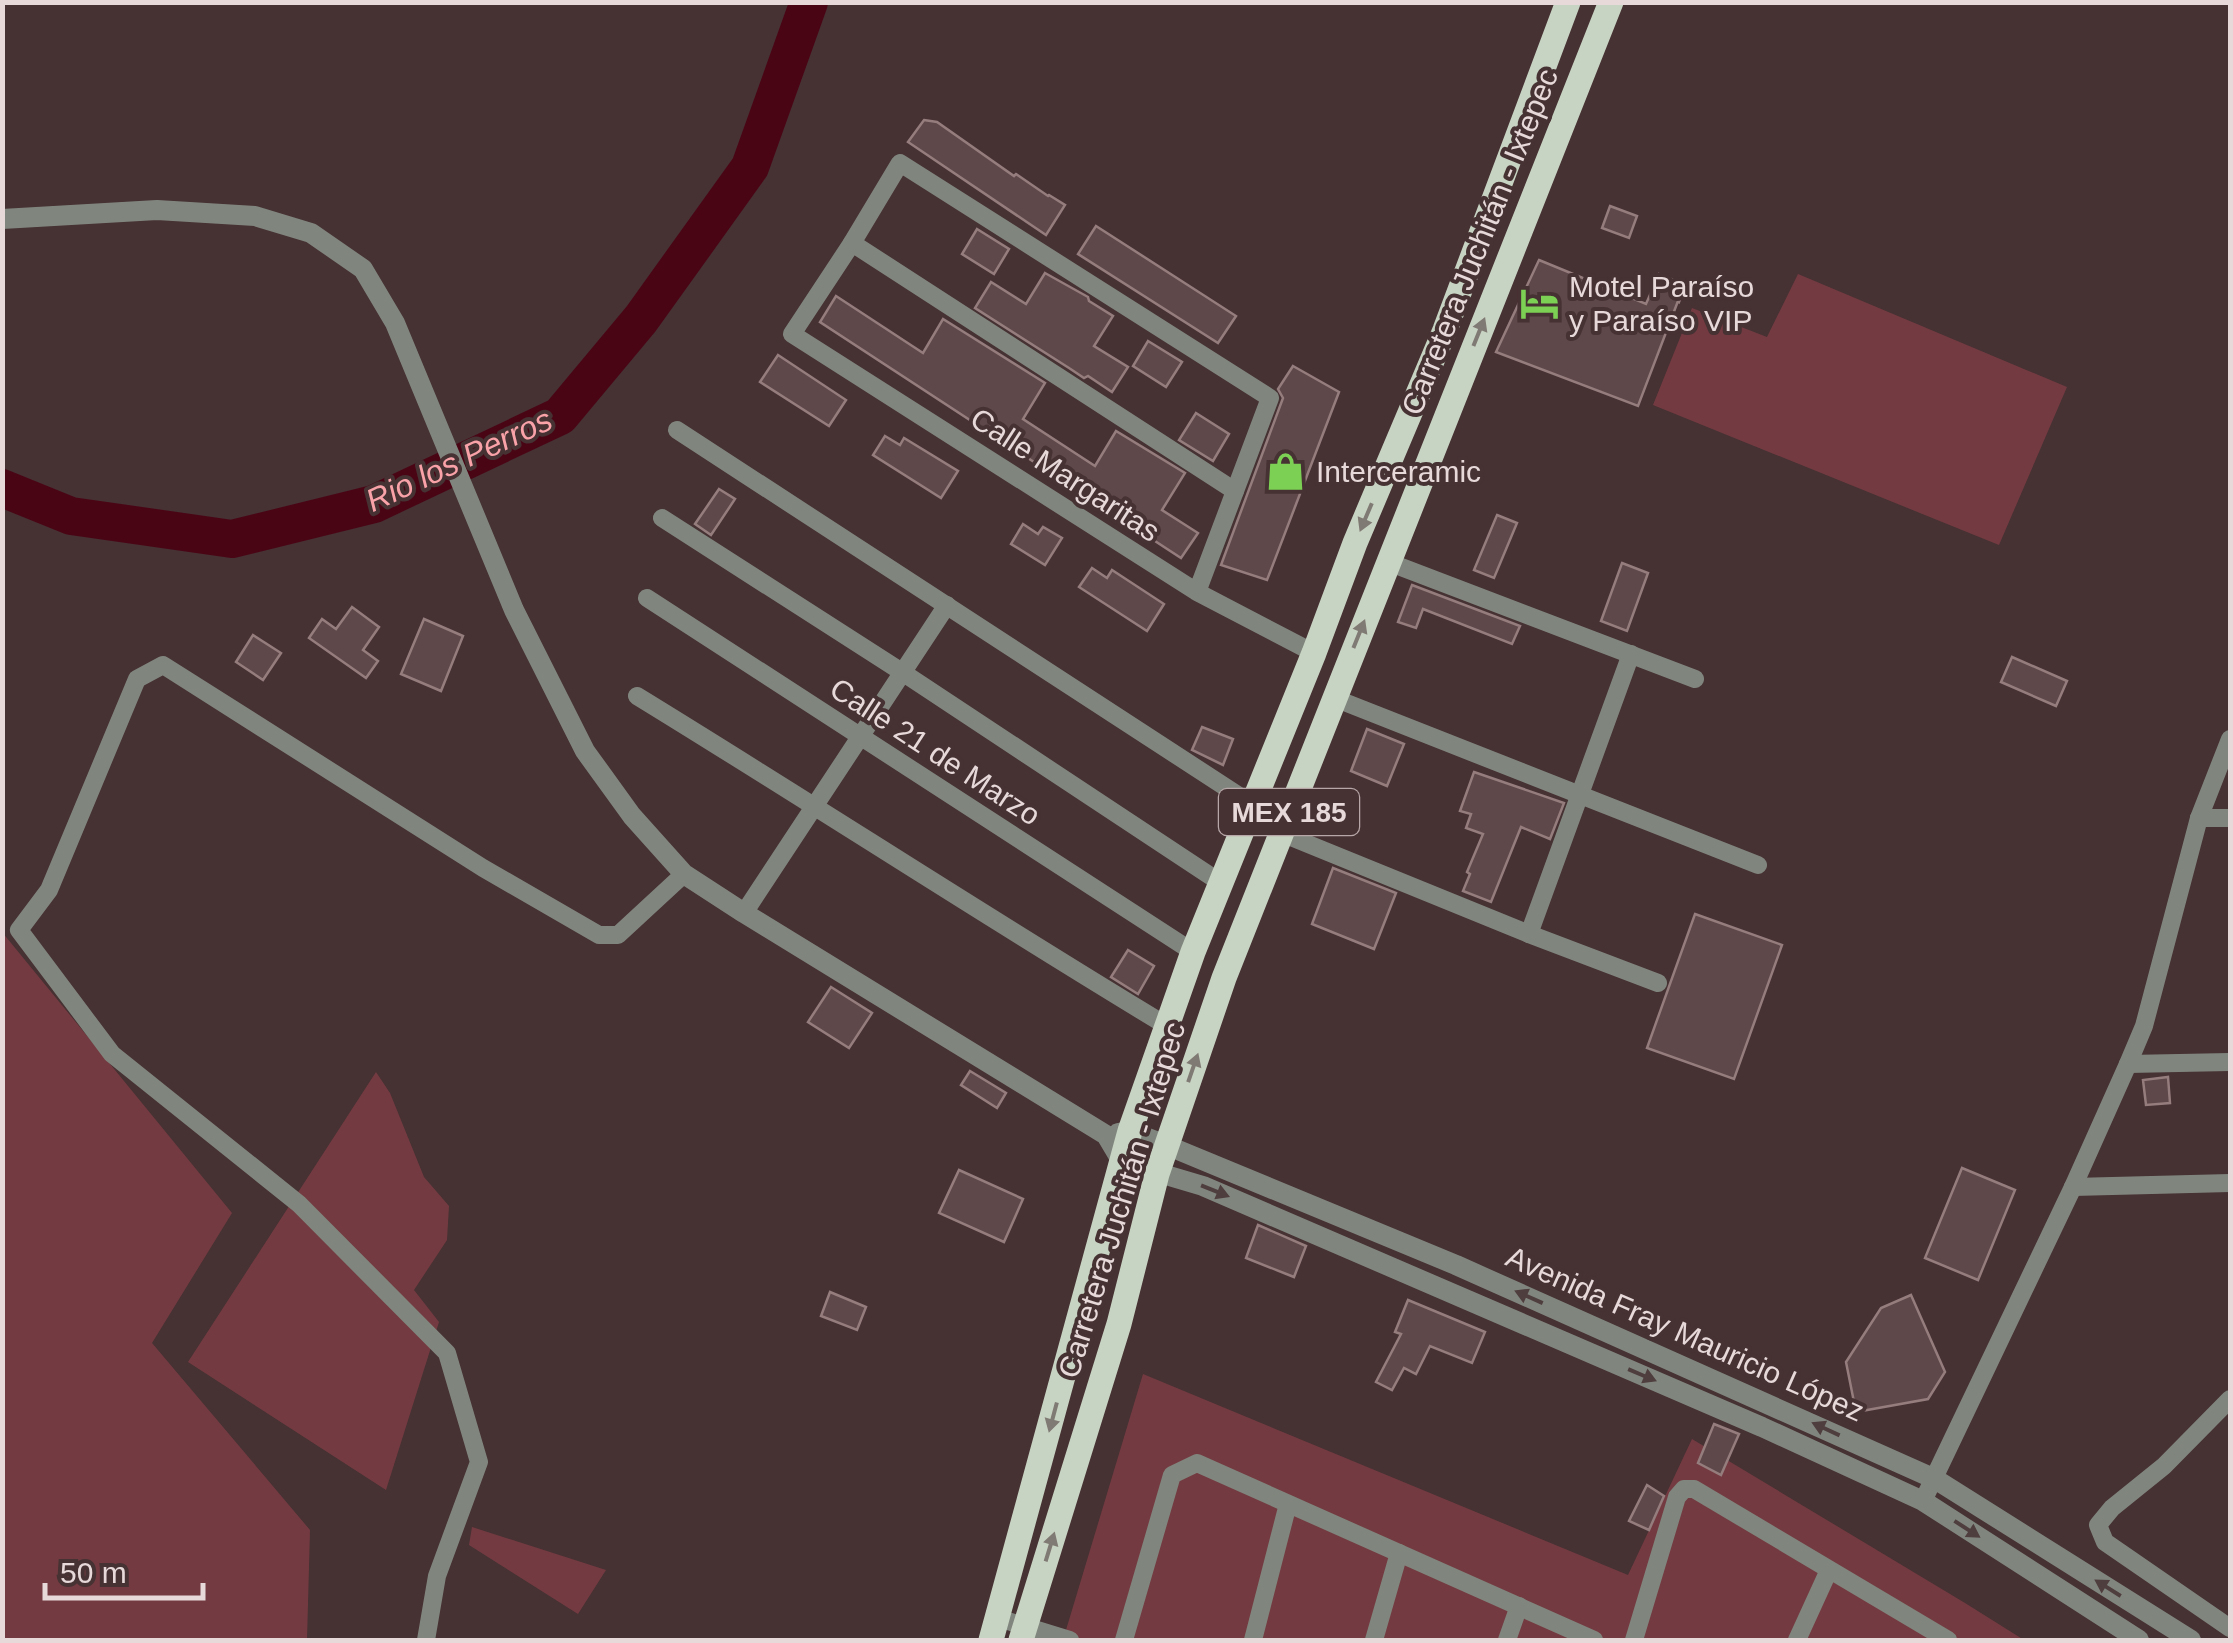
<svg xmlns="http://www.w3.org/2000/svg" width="2233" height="1643" font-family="Arial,sans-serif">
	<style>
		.green { fill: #733b41 }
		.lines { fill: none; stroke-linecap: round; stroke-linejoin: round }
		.river { stroke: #4a0515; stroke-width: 38 }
		.building { fill: #5e4849; stroke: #957c7d; stroke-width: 2.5 }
		.minor { stroke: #80867e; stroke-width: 18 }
		.tertiary { stroke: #80867e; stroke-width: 20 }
		.primary { stroke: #c8d4c3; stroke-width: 25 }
		.oneway { fill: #807a74 }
		.oneway2 { fill: #4f3e3e }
		.labels { text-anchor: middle; stroke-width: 8; stroke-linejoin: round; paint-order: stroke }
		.shield { fill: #463133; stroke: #b7a7a8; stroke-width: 2.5 }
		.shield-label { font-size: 28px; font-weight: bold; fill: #e7d9da }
		.street-label { font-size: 30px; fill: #e7d9da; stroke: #463133 }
		.poi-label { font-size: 30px; fill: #e7d9da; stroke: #463133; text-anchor: start }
		.water-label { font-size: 32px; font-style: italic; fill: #f9a3a9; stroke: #463133 }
	</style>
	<rect width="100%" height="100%" fill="#463133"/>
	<g class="green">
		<path d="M1798,274L2067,387L1999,545L1653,405L1692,308L1767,337Z"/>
		<path d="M2,932L232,1213L152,1343L310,1530L307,1640H3Z"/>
		<path d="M376,1072L390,1093L424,1177L449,1206L447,1240L414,1290L439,1322L386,1490L188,1362Z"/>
		<path d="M1143,1374L1628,1575L1692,1439L1965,1603L2024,1640H1063Z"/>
		<path d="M472,1527L606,1570L578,1614L469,1545Z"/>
	</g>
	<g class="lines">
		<path class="river" d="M2,488L71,516L232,539L374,504L560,416L641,319L750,167L809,2"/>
	</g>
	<g class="building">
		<path d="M924,120L937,122L1014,176L1016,174L1048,196L1049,195L1065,205L1046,235L908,142Z"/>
		<path d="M1610,206L1637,216L1629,238L1602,228Z"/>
		<path d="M1096,226L1236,316L1218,343L1078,254Z"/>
		<path d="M977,229L1009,249L994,274L962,254Z"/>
		<path d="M1539,260L1646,304L1659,274L1686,285L1679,302L1678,301L1638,406L1496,352Z"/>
		<path d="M1045,273L1088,297L1089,301L1113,316L1094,346L1128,367L1112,392L1088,376L1084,378L1069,368L975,308L991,282L1026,304Z"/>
		<path d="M836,296L923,353L943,319L1045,383L1023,419L1095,466L1116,431L1185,473L1162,510L1198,533L1181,558L820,322Z"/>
		<path d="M1148,341L1182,362L1166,387L1133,366Z"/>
		<path d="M778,355L846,400L829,426L760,382Z"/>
		<path d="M1293,366L1339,392L1267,580L1221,565L1283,398L1278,389Z"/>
		<path d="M1196,413L1229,434L1213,461L1179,440Z"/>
		<path d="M885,436L900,445L904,438L958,471L941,498L873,455Z"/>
		<path d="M719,489L735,499L711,535L695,524Z"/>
		<path d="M1497,515L1517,523L1494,578L1474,570Z"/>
		<path d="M1023,524L1038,534L1043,527L1062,538L1045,565L1011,544Z"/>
		<path d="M1622,563L1648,573L1627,631L1601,621Z"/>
		<path d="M1092,568L1107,578L1112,570L1164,604L1147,631L1079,587Z"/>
		<path d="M1412,585L1520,626L1512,644L1423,609L1416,628L1398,622Z"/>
		<path d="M352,607L379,627L363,650L378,661L366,678L309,638L322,619L336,629Z"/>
		<path d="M424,619L463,636L441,691L401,674Z"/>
		<path d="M253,635L281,653L263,680L236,662Z"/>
		<path d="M2012,657L2067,681L2056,706L2001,682Z"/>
		<path d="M1202,727L1233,739L1223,765L1192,750Z"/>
		<path d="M1367,729L1404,744L1387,786L1351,771Z"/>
		<path d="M1474,772L1564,803L1550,839L1521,827L1491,902L1463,891L1470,874L1467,872L1483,834L1466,828L1471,814L1460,811Z"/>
		<path d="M1333,868L1396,893L1374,949L1312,924Z"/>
		<path d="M1695,914L1782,945L1734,1079L1647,1048Z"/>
		<path d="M1128,950L1154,966L1138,994L1111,977Z"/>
		<path d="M831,987L872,1013L849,1048L808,1022Z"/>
		<path d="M970,1071L1006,1093L997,1108L961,1085Z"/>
		<path d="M2168,1077L2170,1103L2146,1105L2143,1080Z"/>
		<path d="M1962,1168L2015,1190L1978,1280L1925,1258Z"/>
		<path d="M959,1170L1023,1199L1004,1242L939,1213Z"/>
		<path d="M1258,1225L1306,1246L1294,1277L1246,1258Z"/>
		<path d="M830,1292L866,1307L857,1330L821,1316Z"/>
		<path d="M1911,1295L1945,1372L1928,1399L1856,1412L1846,1362L1881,1308Z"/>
		<path d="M1408,1300L1485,1332L1472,1363L1430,1346L1416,1374L1404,1368L1392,1390L1376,1382L1401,1334L1395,1332Z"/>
		<path d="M1714,1424L1739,1434L1721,1475L1698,1463Z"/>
		<path d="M1647,1485L1664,1496L1649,1530L1629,1521Z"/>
	</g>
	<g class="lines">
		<g class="minor">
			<path d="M852,243L1235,491"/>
			<path d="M677,430L1253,805"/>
			<path d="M662,518L902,672L1221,883"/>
			<path d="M1388,562L1695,679"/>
			<path d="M1197,592L1270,398L900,163L852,243L792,334L1197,592L1314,653"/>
			<path d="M647,598L1193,952"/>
			<path d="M637,696C815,805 989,919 1167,1026"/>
			<path d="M1334,698L1758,865"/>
			<path d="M2199,818H2230"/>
			<path d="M1281,833L1529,934L1658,983"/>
			<path d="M744,913L947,605"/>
			<path d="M1529,934L1631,654"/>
			<path d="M2128,1064L2230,1062"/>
			<path d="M2073,1187L2230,1183"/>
			<path d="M2230,1399L2164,1466L2112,1508L2098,1525L2105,1542L2230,1628"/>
			<path d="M1923,1501L2073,1187L2128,1064L2144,1026L2199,818L2230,739"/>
			<path d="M998,1618L1070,1640"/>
			<path d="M426,1640L437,1576L479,1462L447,1353L299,1204L112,1054L19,930L49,890L137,679L163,665L483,868L599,935H618L684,874"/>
			<path d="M1124,1640L1172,1475L1197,1463L1594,1640"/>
			<path d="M1253,1640L1288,1504"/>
			<path d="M1374,1640L1399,1553"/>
			<path d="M1507,1640L1519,1606"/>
			<path d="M1634,1640L1677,1497L1684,1489H1694L1948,1640"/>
			<path d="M1797,1640L1829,1570"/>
		</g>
		<g class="tertiary">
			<path d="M2,219L157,210L255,216L311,233L363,269L395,323L514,610L585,751L632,816L684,874L744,913L1106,1135L1122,1162L1203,1186L1762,1427L1923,1501L2139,1640"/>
			<path d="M1118,1133L1130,1131L1166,1145L1456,1265L1935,1479L2191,1640"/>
		</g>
		<g class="primary">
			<path d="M991,1640L1130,1131L1167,1026L1193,952L1314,653L1355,543L1445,330L1568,2"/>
			<path d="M1021,1640L1119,1324L1157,1174L1224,978L1611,2"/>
		</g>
	</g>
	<defs><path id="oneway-solid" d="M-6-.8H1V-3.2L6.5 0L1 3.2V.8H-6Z" transform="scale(2.5)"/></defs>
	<g class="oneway">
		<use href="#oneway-solid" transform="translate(1479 332) rotate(-68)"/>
		<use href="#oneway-solid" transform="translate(1366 517) rotate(113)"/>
		<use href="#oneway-solid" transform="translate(1359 634) rotate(-68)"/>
		<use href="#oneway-solid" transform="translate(1193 1068) rotate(-71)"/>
		<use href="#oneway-solid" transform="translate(1053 1417) rotate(105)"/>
		<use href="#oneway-solid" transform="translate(1050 1547) rotate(-73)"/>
	</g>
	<g class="oneway2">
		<use href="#oneway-solid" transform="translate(1215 1191) rotate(22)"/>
		<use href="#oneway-solid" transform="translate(1529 1297) rotate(-156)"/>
		<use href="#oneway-solid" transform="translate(1642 1375) rotate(23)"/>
		<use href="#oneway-solid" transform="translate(1826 1429) rotate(-155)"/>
		<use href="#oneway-solid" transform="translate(1967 1529) rotate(33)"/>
		<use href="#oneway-solid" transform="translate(2108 1588) rotate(-148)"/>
	</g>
	<defs>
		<symbol id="hotel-bare" viewBox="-9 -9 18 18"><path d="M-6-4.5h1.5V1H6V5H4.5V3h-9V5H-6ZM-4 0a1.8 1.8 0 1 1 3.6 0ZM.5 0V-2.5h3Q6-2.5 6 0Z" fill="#7cd155" stroke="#463133" stroke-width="2.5" paint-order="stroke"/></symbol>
		<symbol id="shop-bare" viewBox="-9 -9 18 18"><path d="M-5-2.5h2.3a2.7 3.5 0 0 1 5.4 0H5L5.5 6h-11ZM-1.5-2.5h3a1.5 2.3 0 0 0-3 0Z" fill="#7cd155" stroke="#463133" stroke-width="2.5" paint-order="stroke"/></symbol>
	</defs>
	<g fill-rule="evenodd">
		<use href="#hotel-bare" x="1512" y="276" width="55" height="55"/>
		<use href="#shop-bare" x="1258" y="444" width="55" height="55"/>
	</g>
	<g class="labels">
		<rect class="shield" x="1219" y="789" width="140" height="46" rx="8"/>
		<g class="shield-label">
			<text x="1289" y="822">MEX 185</text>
		</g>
		<g class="street-label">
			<text transform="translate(1480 242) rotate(-68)" y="10">Carretera Juchitán - Ixtepec</text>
			<text transform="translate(1065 475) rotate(33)" y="10">Calle Margaritas</text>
			<text transform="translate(935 752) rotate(33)" y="10">Calle 21 de Marzo</text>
			<text transform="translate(1122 1200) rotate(-73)" y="10">Carretera Juchitán - Ixtepec</text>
			<text transform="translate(1685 1334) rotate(24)" y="10">Avenida Fray Mauricio López</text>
		</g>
		<g class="poi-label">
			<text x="1569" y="297">Motel Paraíso<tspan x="1569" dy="34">y Paraíso VIP</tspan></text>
			<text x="1316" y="482">Interceramic</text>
		</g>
		<g class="water-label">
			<text transform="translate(459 460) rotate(-25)" y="11">Rio los Perros</text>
		</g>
	</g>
	<rect width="2233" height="1643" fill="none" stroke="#e7d9da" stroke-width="10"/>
	<path d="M45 1583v15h158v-15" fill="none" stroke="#e7d9da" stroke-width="5"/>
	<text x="60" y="1583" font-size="30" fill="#e7d9da" stroke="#463133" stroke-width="8" paint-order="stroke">50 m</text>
</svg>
